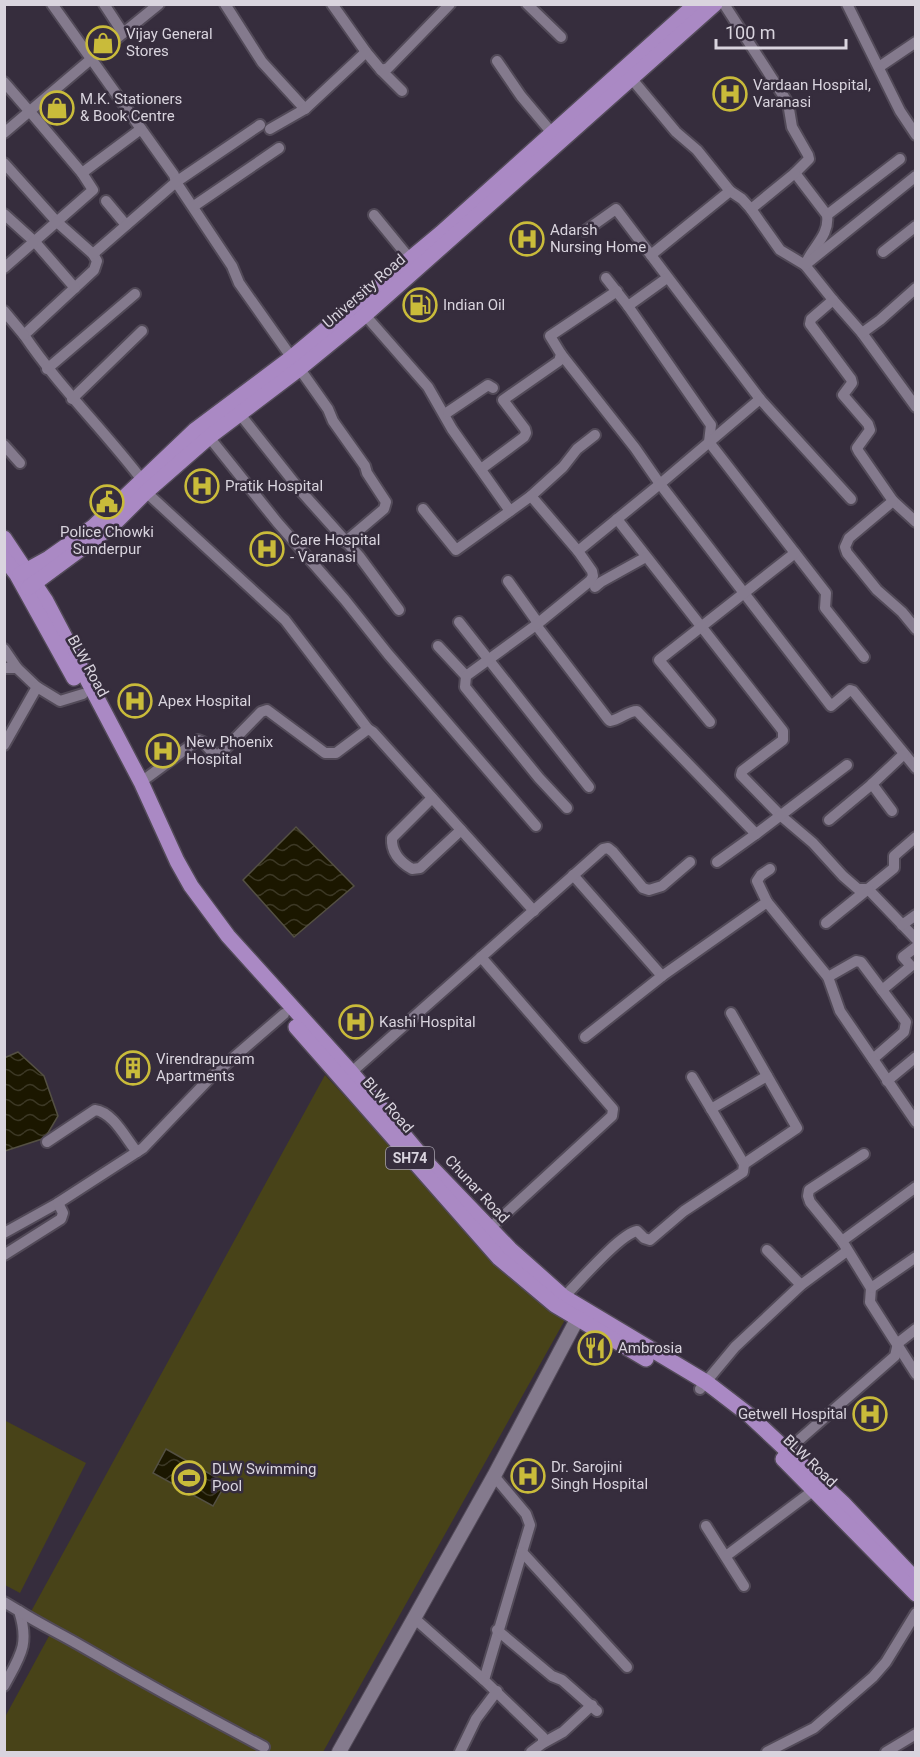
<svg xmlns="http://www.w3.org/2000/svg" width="920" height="1757" font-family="Roboto,sans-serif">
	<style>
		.grass { fill: #484318 }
		.water { fill: url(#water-waves); stroke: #545043; stroke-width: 1.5 }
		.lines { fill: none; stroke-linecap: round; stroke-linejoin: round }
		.street-casing { stroke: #524a58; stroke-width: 14 }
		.secondary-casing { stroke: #524a58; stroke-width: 16 }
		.primary-casing { stroke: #524a58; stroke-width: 18 }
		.street { stroke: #847a8d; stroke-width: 10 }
		.secondary { stroke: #847a8d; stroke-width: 14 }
		.primary { stroke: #aa89c4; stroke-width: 15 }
		.labels { text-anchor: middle; stroke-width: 5; stroke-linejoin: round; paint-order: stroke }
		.shield { fill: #362d3d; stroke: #a8a2ae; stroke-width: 1.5 }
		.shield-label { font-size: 14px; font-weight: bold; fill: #d9d4de }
		.poi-label { font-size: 15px; fill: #d9d4de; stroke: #362d3d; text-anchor: start }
		.street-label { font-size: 15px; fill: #d9d4de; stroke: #362d3d }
	</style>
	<defs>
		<pattern id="water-waves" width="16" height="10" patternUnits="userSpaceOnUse" patternTransform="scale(1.5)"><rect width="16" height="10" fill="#1b1700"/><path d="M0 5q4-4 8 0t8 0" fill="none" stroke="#3c3825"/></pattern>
	</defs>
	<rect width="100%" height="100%" fill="#362d3d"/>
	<g class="grass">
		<path d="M325,1075L477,1237L566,1318L323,1752H5V1717L49,1636L28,1617Z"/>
		<path d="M4,1420L86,1463L20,1593L5,1585Z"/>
	</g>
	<g class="water">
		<path d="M296,827L354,886L294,937L243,880Z"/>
		<path d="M18,1052L44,1076L58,1116L45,1138L5,1151L4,1058Z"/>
		<path d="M166,1449L226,1483L213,1506L153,1473Z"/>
	</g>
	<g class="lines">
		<defs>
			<g id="street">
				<path d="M52,4L174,175L176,182L232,266L239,283L328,409L333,421L365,466L367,473L386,502L384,509L345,542"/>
				<path d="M104,4L123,33"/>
				<path d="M225,4L262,62L305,109"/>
				<path d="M332,4L366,52L381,70L388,68L450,4"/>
				<path d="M527,4L561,37"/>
				<path d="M724,4L788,103L792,127L808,155L809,159L795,173L827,215C830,236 812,247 805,265L833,300L862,333L916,407"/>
				<path d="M847,4L900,111L916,135"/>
				<path d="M497,61L521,96L552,133"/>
				<path d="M879,67L916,42"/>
				<path d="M381,70L402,91"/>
				<path d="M631,78L676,132L697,150L730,191L742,199L751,209L780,250L805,265L916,176"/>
				<path d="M4,82L30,112"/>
				<path d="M32,114L82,173"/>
				<path d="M270,129L305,109L366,52"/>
				<path d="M4,133L90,60L159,4"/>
				<path d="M4,163L57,222L93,254L97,261L94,270L24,335C59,387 104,430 142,480"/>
				<path d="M106,201L126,225"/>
				<path d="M194,206L279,148"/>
				<path d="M751,209L795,173"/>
				<path d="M4,214L35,242L75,288"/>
				<path d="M374,215L410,259"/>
				<path d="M827,215L900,159"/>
				<path d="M585,231L616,209L760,399L851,499"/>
				<path d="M883,252L916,226"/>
				<path d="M93,254L176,182L260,125"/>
				<path d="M651,255L730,191"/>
				<path d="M4,268L93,190L82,173L141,129"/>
				<path d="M606,278L628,306L706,418L711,425L709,442L826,593L825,608L864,657"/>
				<path d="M833,300L811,319L810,324L851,379L852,383L843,395L868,424L870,430L857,448L859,452L893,501L916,522"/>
				<path d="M628,306L667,278"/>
				<path d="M4,311L24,335"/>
				<path d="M365,315L428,387L452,429L510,511"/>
				<path d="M862,333L880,320L916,288"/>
				<path d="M561,354L635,448L660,484L831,706L850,690L853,691L916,768"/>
				<path d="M47,369L135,294"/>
				<path d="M72,399L142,331"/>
				<path d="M448,412L488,385L493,388"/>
				<path d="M239,413L300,490L359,556L399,610"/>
				<path d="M209,437L277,522L345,600L388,654L536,826"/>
				<path d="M4,445L20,463"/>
				<path d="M481,469L524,437L526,433L525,429L503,400L559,361L561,354L550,336L617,291"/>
				<path d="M146,492L285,620L368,729"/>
				<path d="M531,496L563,467L577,449L595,435"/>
				<path d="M893,501L849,538L845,547L847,553L877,590L902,612L916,629"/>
				<path d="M423,509L456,550L531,496L578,551"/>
				<path d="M617,519L783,731V740L742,771L741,775L780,815L813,843L843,876L858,889H868"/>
				<path d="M508,581L538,623"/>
				<path d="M595,587L601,582L646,557"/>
				<path d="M459,622L589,787"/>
				<path d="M536,625L608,719L610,721C620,720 627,711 637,711L756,834L847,765"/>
				<path d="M438,646L466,676"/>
				<path d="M4,649L17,668"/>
				<path d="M4,668H17L37,687"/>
				<path d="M710,722L659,660L795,553"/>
				<path d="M4,745L37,687L60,701L83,694"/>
				<path d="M141,782L198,740L203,742L215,755L220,754L261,712L267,710L325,753H336L368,729L373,732L534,911"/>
				<path d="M872,784L892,811"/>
				<path d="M432,798L392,838C391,852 400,862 412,869L420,868L461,830"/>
				<path d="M567,808L539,778L465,687L466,676L536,625L590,581L593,576L592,571L578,551L660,484L760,399"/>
				<path d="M829,820L871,785L904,754"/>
				<path d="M916,837L894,856V868L868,889L916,939"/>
				<path d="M717,862L756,834"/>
				<path d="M573,875L662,976"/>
				<path d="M767,902L757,881L761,875L770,869"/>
				<path d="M826,923L868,889"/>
				<path d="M902,925L916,915"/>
				<path d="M481,957L613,1109L612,1116L489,1229"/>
				<path d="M828,977L856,961L861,962L906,1022L904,1032L873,1059"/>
				<path d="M882,990L911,966L903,957L916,947"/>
				<path d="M731,1013L797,1128L744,1164"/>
				<path d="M585,1037L662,976L767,902L828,977L840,1011L916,1122"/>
				<path d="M346,1077L603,849L608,848L613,852L643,888L649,890L662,886L690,862"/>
				<path d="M887,1081L916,1057"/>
				<path d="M711,1109L767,1076"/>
				<path d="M47,1142L95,1110C113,1112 126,1139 137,1152"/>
				<path d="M4,1233L58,1203L143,1148L210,1078L284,1014"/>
				<path d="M842,1241L810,1202L808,1196L809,1190L864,1154"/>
				<path d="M767,1250L801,1285"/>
				<path d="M4,1255L61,1219L63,1213L58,1203"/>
				<path d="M916,1257L871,1288L870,1302L916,1374"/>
				<path d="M871,1288L842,1241L916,1187"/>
				<path d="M564,1297C579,1282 620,1234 637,1231L644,1238L650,1240L684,1211L743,1172L744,1164L692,1077"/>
				<path d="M700,1389L735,1347L801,1285L847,1251"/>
				<path d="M783,1454L895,1356L898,1343L916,1329"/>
				<path d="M494,1476L526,1514L530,1525L484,1680L543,1737V1743"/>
				<path d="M706,1526L744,1586"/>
				<path d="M522,1552L627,1667"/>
				<path d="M726,1556L814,1490"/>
				<path d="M4,1602L19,1611C30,1645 20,1656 4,1686"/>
				<path d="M19,1611C41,1625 61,1634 83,1647C143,1682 203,1715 264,1747"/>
				<path d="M414,1618L484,1680"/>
				<path d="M497,1630L552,1676L562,1680L597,1711"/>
				<path d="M460,1752L476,1719L497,1691"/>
				<path d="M531,1752L543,1743L563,1732L592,1705"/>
				<path d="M767,1752L814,1728L873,1677L886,1662L916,1613"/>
				<path d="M886,1752L916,1734"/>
			</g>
			<path id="secondary" d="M339,1752L494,1476L582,1310"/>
			<g id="primary">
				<path d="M4,538L46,601L141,782L177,861L191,886L228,936L351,1072L430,1166L510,1249L564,1297L706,1382L749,1415L843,1503L916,1580"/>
				<path d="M4,558L17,575L74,678"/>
				<path d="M20,574L49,558L93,527L195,430L291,358L441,233L696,4"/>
				<path d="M28,588L112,526L146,492L209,437L299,369L365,315L715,4"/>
				<path d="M296,1027L499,1258L555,1305L646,1359"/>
				<path d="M783,1459L916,1594"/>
			</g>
		</defs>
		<use href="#street" class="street-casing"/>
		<use href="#secondary" class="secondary-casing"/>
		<use href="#primary" class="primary-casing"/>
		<use href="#street" class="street"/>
		<use href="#secondary" class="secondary"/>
		<use href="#primary" class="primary"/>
	</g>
	<defs>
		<symbol id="shop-ring" viewBox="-11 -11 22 22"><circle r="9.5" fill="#362d3d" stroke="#c9bb3a" stroke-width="1.5"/><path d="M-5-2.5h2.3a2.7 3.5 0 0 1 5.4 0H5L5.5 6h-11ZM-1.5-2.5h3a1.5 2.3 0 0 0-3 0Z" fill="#c9bb3a"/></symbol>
		<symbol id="hospital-ring" viewBox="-11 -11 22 22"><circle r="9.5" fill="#362d3d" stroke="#c9bb3a" stroke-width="1.5"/><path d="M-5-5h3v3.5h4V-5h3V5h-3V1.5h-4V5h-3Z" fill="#c9bb3a"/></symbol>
		<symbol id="fuel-ring" viewBox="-11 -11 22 22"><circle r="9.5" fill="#362d3d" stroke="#c9bb3a" stroke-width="1.5"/><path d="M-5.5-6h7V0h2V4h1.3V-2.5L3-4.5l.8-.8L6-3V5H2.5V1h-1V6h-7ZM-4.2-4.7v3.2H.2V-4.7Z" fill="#c9bb3a"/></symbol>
		<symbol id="civic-ring" viewBox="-11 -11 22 22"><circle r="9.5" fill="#362d3d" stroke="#c9bb3a" stroke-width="1.5"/><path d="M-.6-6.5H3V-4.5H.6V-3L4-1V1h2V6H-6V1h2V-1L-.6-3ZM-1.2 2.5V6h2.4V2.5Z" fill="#c9bb3a"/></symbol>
		<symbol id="building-ring" viewBox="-11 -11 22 22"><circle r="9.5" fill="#362d3d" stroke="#c9bb3a" stroke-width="1.5"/><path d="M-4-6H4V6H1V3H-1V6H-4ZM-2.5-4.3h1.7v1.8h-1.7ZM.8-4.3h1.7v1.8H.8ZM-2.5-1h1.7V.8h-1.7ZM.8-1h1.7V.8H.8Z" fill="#c9bb3a"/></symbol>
		<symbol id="restaurant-ring" viewBox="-11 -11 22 22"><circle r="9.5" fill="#362d3d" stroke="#c9bb3a" stroke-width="1.5"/><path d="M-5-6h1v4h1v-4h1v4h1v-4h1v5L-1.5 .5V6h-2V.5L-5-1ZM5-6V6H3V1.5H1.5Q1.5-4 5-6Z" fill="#c9bb3a"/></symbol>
		<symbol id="stadium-ring" viewBox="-11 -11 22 22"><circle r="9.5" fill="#362d3d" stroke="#c9bb3a" stroke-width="1.5"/><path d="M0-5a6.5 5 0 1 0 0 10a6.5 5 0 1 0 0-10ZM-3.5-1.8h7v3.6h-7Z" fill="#c9bb3a"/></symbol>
	</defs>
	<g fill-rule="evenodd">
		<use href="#shop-ring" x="84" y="24" width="38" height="38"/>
		<use href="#hospital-ring" x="711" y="75" width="38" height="38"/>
		<use href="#shop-ring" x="38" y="89" width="38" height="38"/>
		<use href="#hospital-ring" x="508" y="220" width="38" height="38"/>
		<use href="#fuel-ring" x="401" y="286" width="38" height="38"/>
		<use href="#hospital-ring" x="183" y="467" width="38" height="38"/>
		<use href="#civic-ring" x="88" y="483" width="38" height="38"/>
		<use href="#hospital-ring" x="248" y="530" width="38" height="38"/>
		<use href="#hospital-ring" x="116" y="682" width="38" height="38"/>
		<use href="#hospital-ring" x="144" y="732" width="38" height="38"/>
		<use href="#hospital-ring" x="337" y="1003" width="38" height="38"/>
		<use href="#building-ring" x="114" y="1049" width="38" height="38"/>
		<use href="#restaurant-ring" x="576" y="1329" width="38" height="38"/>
		<use href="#hospital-ring" x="851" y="1395" width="38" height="38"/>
		<use href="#hospital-ring" x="509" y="1457" width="38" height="38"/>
		<use href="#stadium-ring" x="170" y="1459" width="38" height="38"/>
	</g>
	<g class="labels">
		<rect class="shield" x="386" y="1147" width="48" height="22" rx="4.5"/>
		<g class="shield-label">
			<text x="410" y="1163">SH74</text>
		</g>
		<g class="poi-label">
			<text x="126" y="39">Vijay General<tspan x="126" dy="17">Stores</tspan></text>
			<text x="753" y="90">Vardaan Hospital,<tspan x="753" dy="17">Varanasi</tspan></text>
			<text x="80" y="104">M.K. Stationers<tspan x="80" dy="17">&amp; Book Centre</tspan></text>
			<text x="550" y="235">Adarsh<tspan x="550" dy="17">Nursing Home</tspan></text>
			<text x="443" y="310">Indian Oil</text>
			<text x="225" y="491">Pratik Hospital</text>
			<text x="107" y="537" text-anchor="middle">Police Chowki<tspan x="107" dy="17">Sunderpur</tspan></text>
			<text x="290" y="545">Care Hospital<tspan x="290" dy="17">- Varanasi</tspan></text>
			<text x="158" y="706">Apex Hospital</text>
			<text x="186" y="747">New Phoenix<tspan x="186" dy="17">Hospital</tspan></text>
			<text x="379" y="1027">Kashi Hospital</text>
			<text x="156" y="1064">Virendrapuram<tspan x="156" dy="17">Apartments</tspan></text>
			<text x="618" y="1353">Ambrosia</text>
			<text x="847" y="1419" text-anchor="end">Getwell Hospital</text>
			<text x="551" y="1472">Dr. Sarojini<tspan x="551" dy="17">Singh Hospital</tspan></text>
			<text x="212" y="1474">DLW Swimming<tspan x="212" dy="17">Pool</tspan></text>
		</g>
		<g class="street-label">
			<text transform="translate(364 291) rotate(-41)" y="5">University Road</text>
			<text transform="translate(88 666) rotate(61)" y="5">BLW Road</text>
			<text transform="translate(388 1105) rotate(49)" y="5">BLW Road</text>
			<text transform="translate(477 1189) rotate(47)" y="5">Chunar Road</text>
			<text transform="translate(810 1461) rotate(44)" y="5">BLW Road</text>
		</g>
	</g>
	<rect width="920" height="1757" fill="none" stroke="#d9d4de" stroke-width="12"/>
	<path d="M716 39v9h130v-9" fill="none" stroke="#d9d4de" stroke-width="3"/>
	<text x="725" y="39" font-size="18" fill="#d9d4de" stroke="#362d3d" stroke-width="4.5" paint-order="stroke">100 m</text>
</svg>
